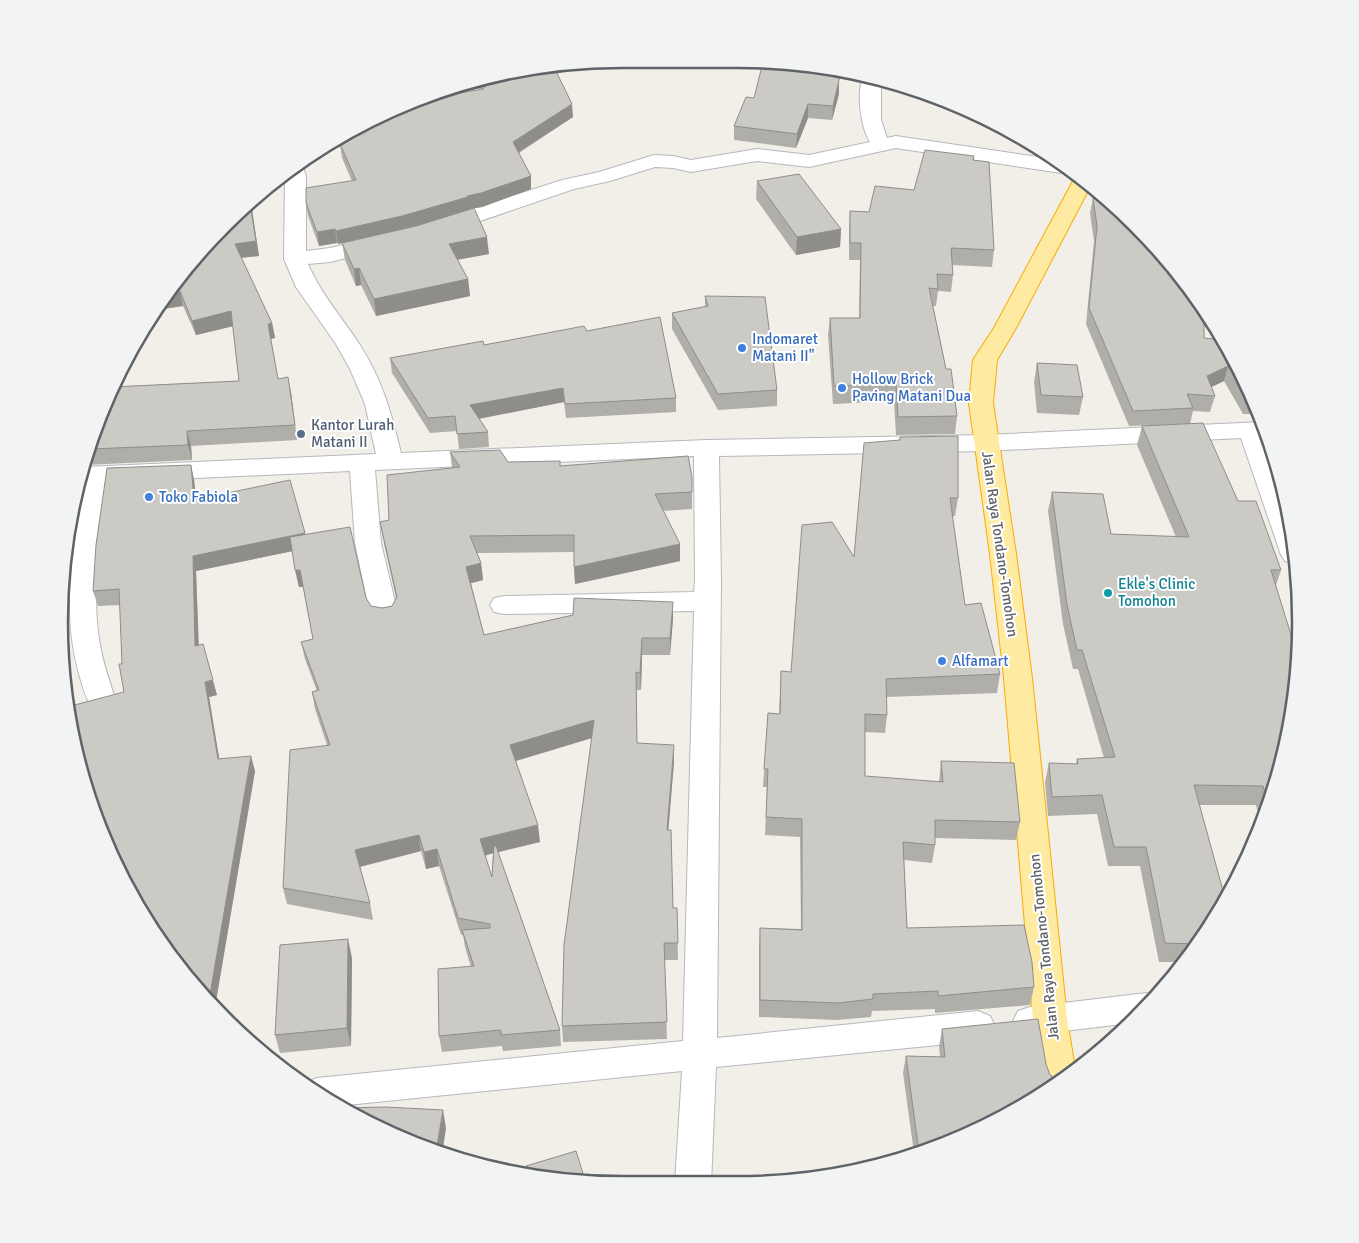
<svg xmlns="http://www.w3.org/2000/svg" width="1359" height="1243" font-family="Signika,sans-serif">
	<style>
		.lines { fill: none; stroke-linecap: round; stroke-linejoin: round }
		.minor-casing { stroke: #b5b8bc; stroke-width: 2 }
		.trunk-casing { stroke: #f9ab00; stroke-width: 2 }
		.minor { fill: #fff; fill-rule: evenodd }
		.trunk { fill: #feeaa1; fill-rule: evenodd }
		.wall { fill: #afaea9; fill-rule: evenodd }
		.shaded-wall { fill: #8f8d8a }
		.building { fill: #cccac5; stroke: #8f8d8a }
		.shop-dot { fill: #3f7fe0; stroke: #fff; stroke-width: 2 }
		.service-dot { fill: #5c6f8a; stroke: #fff; stroke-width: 2 }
		.culture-dot { fill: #0f9aa8; stroke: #fff; stroke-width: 2 }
		.labels { text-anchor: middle; stroke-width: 4; stroke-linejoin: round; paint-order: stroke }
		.shop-label { font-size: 15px; fill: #366cbe; stroke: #fff; text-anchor: start }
		.service-label { font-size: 15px; fill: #4e5e75; stroke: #fff; text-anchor: start }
		.street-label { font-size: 15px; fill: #5f6368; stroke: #fff }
		.culture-label { font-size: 15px; fill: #0d838f; stroke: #fff; text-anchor: start }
		.rim { fill: none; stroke: #5f6368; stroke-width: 2.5 }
	</style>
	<rect width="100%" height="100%" fill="#f1efe8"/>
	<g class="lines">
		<defs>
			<g id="minor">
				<path d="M864,75L881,80V120L887,138L896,136L1059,160L1073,173L1068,174L896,148L809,167L757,161L691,172L673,168L655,167L610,181L574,189L451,231L443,232L435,231L432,226L435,221L562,180L599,172L654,155L673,156L691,160L757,149L809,155L870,142C860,126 856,91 864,75Z"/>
				<path d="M301,161L306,176V251L330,248L379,237L387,238L390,243L387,248L330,262L308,264C321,294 340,315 358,342C382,379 391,411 401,453L706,440L986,435L1262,422L1289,511L1294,564L1285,561L1281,555L1241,438L986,451L719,456L721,580L717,1038L978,1011L990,1016L995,1026L990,1036L978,1041L716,1067L711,1184L675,1183L682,1071L337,1106L304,1083L317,1078L683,1041L694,611L504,614L494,612L490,605L494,598L504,596L694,592L695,580L694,456L375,470L381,543L398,614L394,621L384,623L374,621L370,614L355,543L350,471L110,482C102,534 91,587 99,639C102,660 109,679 115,699L111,706L101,709L91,706C85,696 82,685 79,674C61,610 73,547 85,483L79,482L85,467L376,454L365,404L350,369L336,344L296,287L284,259L285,171Z"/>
				<path d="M1146,993L1155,996L1131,1023L1030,1035L1018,1031L1013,1021L1018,1011L1030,1007Z"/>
			</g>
			<path id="trunk" d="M1078,176L1090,187L1016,328L997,360L993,403L1016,554L1032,678L1067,1019L1075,1069L1047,1091L1043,1081L1033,1019L1004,678L990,554L969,403L973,360L994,328L1073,181Z"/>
		</defs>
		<use href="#minor" class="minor-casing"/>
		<use href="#trunk" class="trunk-casing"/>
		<use href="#minor" class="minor"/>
		<use href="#trunk" class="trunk"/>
	</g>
	<g class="wall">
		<path d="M511,70L573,117L519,153L531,176V189L482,207L469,209L489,254L457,260L468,279L470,296L376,316L361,285L356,286L345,260L342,243L365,238L338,244L337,243L319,246L308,216L306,203L352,181L342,158L340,144H342L339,137L373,117L481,89L477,88L441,94Z"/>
		<path d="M839,94L832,120L808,118L796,148L734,140V126L754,98Z"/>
		<path d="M974,156V160L994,250L992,267L952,265L953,275L951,292L938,291L936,306H933L946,369L957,416L955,434L896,435L894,401L833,404L828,335L830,318H859L860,260H849V228L850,211L869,212L914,190Z"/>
		<path d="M757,181L841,229L840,247L796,255L756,199Z"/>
		<path d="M1093,198L1204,338L1222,340L1257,406L1262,420H1260L1255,414H1243L1224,381L1211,387L1215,396L1210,412L1193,411L1190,424L1129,426L1086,324L1094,241L1090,213Z"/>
		<path d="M251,203L259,256L241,258L272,323L275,338L271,339L278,379L291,392L297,440L191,446L192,460L85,465L112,387L239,381L233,326L196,335L183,306L156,310Z"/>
		<path d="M705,296L777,390V406L718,410L672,329V313L705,307Z"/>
		<path d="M587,331L676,398V412L566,418L564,402L479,419L488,432L489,447L459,449L457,431L430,433L392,373L390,358Z"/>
		<path d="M1037,363L1083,397L1079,415L1037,413L1034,382Z"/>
		<path d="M1142,426L1238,501L1281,570L1276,585L1289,731L1261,824L1256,805H1199L1206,934L1182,962H1159L1140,866H1108L1097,814L1048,816L1045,782L1049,763L1076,764L1077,759L1104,758L1078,669H1073L1063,624L1048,511L1052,492L1111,534L1176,537L1137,445Z"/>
		<path d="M900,437L958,498L955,516H952L965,605L1000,674L997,693L886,697L887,715L885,733L865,732V776L939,782L941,761L1020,822L1016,840L935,838V845L932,863L904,860L907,928L1034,987L1030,1005L935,1013V1009L872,1011L871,1017L837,1020L759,1017V946L760,928L801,929L800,837L765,835L767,787H763L768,713L779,714L781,671L791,672L854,557L899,440Z"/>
		<path d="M450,452L508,462L692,477V509L663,511L680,561L575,584L574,552L477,553L481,563L483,580L471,583L484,635L673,619L670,655H642L641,690H637V743L674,762L668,830L673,908H677L678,960H664L667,1039L563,1042L562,1026L592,738L516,761L540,842L498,852L560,1030L561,1046L503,1051L502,1046L442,1052L439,1036L471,967L465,947L463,935H461L439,866L426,869L421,851L360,867L370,903L373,920L287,904L283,888L327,745L315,709L312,692L317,691L305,659L301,642L313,639L303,587H299L292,551L196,571L199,645L217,695L209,697L219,759L255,771L215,1007L124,692L122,664L120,605L98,606L93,591L191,465L194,480L196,499L305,535L366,598L371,606L382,608L392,606L396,598L383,539L380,522L389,520L452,468ZM493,853L492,877L485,856Z"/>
		<path d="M81,478L83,485L71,554L68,608L60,609L70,511Z"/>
		<path d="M352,958L351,1046L280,1053L275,1035Z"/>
		<path d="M942,1029L1046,1064L953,1141L914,1153L903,1073L906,1056L940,1057L939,1046Z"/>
	</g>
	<g class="shaded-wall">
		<path d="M839,80V94L832,120L833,106Z"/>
		<path d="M476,82L477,88L441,94Z"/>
		<path d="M572,104L573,117L514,155L513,142Z"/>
		<path d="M808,104V118L796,148L797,134Z"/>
		<path d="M531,176V189L482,207L469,209V211L404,229L338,244L336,231L467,196Z"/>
		<path d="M251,203L259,256L238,258L235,244Z"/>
		<path d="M335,229L337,243L319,246L317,232Z"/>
		<path d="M841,229L840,247L796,255L797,237Z"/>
		<path d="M487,237L489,254L450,261L449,244Z"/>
		<path d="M359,268L361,285L356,286L354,269Z"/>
		<path d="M468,279L470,296L376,316L374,299Z"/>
		<path d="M180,291L183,306L156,310L166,293Z"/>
		<path d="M231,311L234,326L196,335L192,321Z"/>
		<path d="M272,323L275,338L270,339L268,324Z"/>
		<path d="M1228,366L1224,381L1203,391L1207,376Z"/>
		<path d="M288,377L291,392L297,440L295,425Z"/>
		<path d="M563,388L564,402L472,420L470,405Z"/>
		<path d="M187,431L191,446L192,460L188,445Z"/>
		<path d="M191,465L194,480L198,515L194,500Z"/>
		<path d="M81,478L83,485L71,554L68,608L63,593L65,554L68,531L72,503Z"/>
		<path d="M305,533L308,548L196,571L199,661L195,646L193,556Z"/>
		<path d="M680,544V561L575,584L574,567Z"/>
		<path d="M481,563L483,580L468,584L466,567Z"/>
		<path d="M295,570H300L303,587H299Z"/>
		<path d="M673,602V619L670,655V638Z"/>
		<path d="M642,638V655L641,690L640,673Z"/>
		<path d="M213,680L217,695L209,697L222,775L218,759L205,682Z"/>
		<path d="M594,720L595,737L512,762L510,745Z"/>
		<path d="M674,745V762L667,847V830Z"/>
		<path d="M251,756L255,771L215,1007L209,1000Z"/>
		<path d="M538,825L540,842L482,856L480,839Z"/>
		<path d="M419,835L421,851L359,867L355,850Z"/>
		<path d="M437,849L439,866L426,869L424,852Z"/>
		<path d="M348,939L352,958L351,1046L347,1028Z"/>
		<path d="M443,1110L446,1128L442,1155L436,1152Z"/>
	</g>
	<g class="building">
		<path d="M553,65L572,104L513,142L531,176L481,193L467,196L468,197L402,216L336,231L335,229L317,232L306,203V188L356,180L340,144H344L342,136L373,117L429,98L483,89L488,83L484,79L511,70Z"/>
		<path d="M762,66L840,69L839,80L833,106L808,104L797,134L734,126L746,97L754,98Z"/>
		<path d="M925,150L974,156L973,160L989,162L994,250L951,248L953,275L937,274L938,289L929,288L946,369H951L957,416L898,417L896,383L834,386L830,318H860L861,243H850V211L869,212L875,186L914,190Z"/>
		<path d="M799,174L841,229L797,237L757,181Z"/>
		<path d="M1093,198H1105L1136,224L1204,308V338L1222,340L1253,398H1247L1228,366L1207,376L1215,396L1187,394L1193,408L1133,411L1089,308L1097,226Z"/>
		<path d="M250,204L256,241L235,244L272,323L268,324L278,379L288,377L295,425L187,431L188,445L91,449L112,387L239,381L231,311L192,321L180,291L166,293L175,279Z"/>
		<path d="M474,208L487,237L449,244L468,279L374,299L359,268L354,269L342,243L416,226Z"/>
		<path d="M705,296L765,297L777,390L718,394L672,313L708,306Z"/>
		<path d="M660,317L676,398L565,404L563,388L470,405L488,432L457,434L455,416L428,418L390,358L483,341L484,345L584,326L587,331Z"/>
		<path d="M1037,363L1077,365L1083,397L1041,395Z"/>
		<path d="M1203,423L1238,501H1256L1281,570H1271L1296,651H1297L1289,731L1268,803L1263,786L1194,785L1225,898L1206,934L1198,944L1165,943L1146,847H1114L1102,795L1052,797L1049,763L1078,764L1077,759L1115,757L1082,650H1077L1067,605L1052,492L1103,494L1111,534L1189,537L1142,426Z"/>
		<path d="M958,436V498H950L965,605L981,603L1000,674L886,679L887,715L865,714V776L943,782L941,761L1014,763L1020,822L935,820V845L903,842L907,928L1024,925L1032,962L1034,987L938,996V991L873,994V999L839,1003L760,1000V928L802,930V819L766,817L768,769H764L768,713L780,714L781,671L791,672L802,525L832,522L854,557L864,443L900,440V437Z"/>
		<path d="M500,450L508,462L560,461V466L688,456L692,477V492L655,494L680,544L574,567V535L470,536L481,563L466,567L484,635L573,615L574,598L673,602L670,638H642L640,673L636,672L637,743L674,745L667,830H671L673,908H677L678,943H664L667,1022L562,1026L564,945L594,720L510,745L538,825L480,839L492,877L494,846H496L560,1030L501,1035V1030L439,1036L438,969L474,966L462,930L490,928V924L458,918L437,849L424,852L419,835L355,850L370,903L283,888L290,750L330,745L312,692L319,690L301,642L313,639L300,570H295L290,537L350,527L366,598L371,606L382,608L392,606L397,597L380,522L389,520L387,475L460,467L450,452Z"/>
		<path d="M191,465L194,500L290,480L305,533L193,556L195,646L203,644L213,680L205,682L218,759L251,756L209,1000L175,964L117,870L70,732L67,707L124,692L119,664H122L119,589L93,591L96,545L107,468Z"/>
		<path d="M72,503L68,531L70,511Z"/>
		<path d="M65,554L63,593H62Z"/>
		<path d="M348,939L347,1028L275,1035L280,945Z"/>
		<path d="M1038,1019L1046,1064L1050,1075L1052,1076L1054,1086L1050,1089L953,1141L919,1152L906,1056L945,1057L942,1029Z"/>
		<path d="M386,1107L443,1110L436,1152L339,1108Z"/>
		<path d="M576,1151L585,1180L548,1179L529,1175L526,1166Z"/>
	</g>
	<g class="shop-dot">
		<circle cx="742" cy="348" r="5"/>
		<circle cx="842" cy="388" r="5"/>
		<circle cx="149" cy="497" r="5"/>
		<circle cx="942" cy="661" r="5"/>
	</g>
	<circle class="service-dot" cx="301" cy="434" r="5"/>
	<circle class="culture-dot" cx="1108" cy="593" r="5"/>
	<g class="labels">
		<g class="shop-label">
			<text x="752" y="344">Indomaret<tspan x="752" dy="17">Matani II"</tspan></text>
			<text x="852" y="384">Hollow Brick<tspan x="852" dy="17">Paving Matani Dua</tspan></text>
			<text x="159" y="502">Toko Fabiola</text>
			<text x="952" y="666">Alfamart</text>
		</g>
		<g class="service-label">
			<text x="311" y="430">Kantor Lurah<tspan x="311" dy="17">Matani II</tspan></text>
		</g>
		<g class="street-label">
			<text transform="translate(1000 544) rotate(82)" y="5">Jalan Raya Tondano-Tomohon</text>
			<text transform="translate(1044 947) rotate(-96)" y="5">Jalan Raya Tondano-Tomohon</text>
		</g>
		<g class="culture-label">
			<text x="1118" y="589">Ekle's Clinic<tspan x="1118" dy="17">Tomohon</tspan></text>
		</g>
	</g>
	<path d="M0 0H1359V1243H0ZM622 68H738A554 554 0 0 1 1292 622V622A554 554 0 0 1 738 1176H622A554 554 0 0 1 68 622V622A554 554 0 0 1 622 68Z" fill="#f2f3f3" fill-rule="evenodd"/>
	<path class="rim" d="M622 68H738A554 554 0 0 1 1292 622V622A554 554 0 0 1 738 1176H622A554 554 0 0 1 68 622V622A554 554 0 0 1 622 68Z"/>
</svg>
